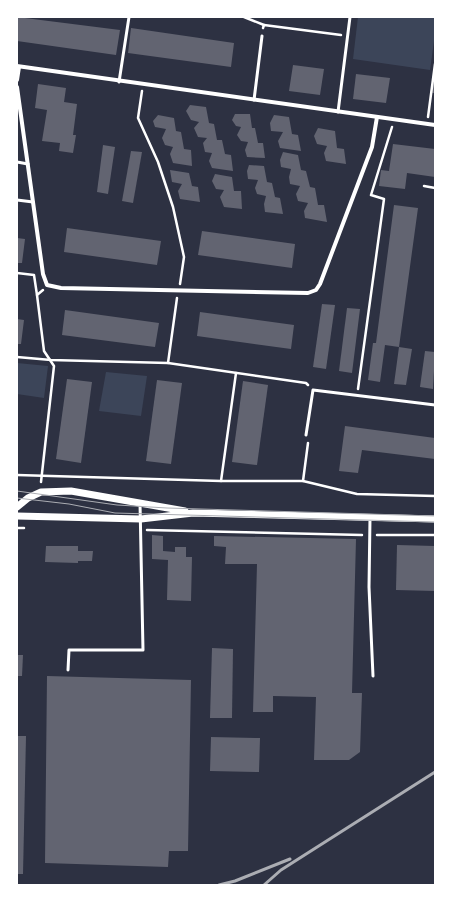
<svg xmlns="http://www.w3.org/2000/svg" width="452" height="902" font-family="'IBM Plex Sans',sans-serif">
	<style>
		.green { fill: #3c4559 }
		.building { fill: #626471 }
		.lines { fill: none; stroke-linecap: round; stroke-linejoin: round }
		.path { stroke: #fff; stroke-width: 2.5 }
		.service { stroke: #fff; stroke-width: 3 }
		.minor { stroke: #fff; stroke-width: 4 }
		.tertiary { stroke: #fff; stroke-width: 7 }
		.tram { stroke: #abadb3; stroke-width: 1 }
		.rail { stroke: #abadb3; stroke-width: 3 }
	</style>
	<rect width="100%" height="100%" fill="#2d3142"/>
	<g class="green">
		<path d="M358,17H435V34L430,70L353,59Z"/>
		<path d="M17,363L48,366L44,398L17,394Z"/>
		<path d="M106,372L147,376L141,416L99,411Z"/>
	</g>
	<g class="building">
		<path d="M17,17L120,30L116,55L17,41Z"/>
		<path d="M131,28L234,43L231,67L128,53Z"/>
		<path d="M293,65L324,69L320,95L289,91Z"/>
		<path d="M356,74L390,78L386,103L353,99Z"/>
		<path d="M434,78H435V93H432Z"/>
		<path d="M38,84L66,88L64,102L77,104L73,135H76L73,153L59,151L60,143L42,141L47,110L35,108Z"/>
		<path d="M190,105L206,107L209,123L214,124L217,140H222L225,154L231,155L233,171L212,168L209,161L212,153L205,152L203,143L207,138L198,137L194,128L199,122L191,120L186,111Z"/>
		<path d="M235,114H250L252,128H255L258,143H263L265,158L247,157L245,150L248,142L241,141L237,135L241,127L236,126L232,120Z"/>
		<path d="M158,115L174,118L176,131L181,132L184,149L191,150L192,166L173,163L170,154L173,147L165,145L162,138L166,129L155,127L153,121Z"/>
		<path d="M274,115L289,117L292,134L298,135L301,151L280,148L278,141L283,132L271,131L270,123Z"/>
		<path d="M318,128L335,131L337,148L344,149L346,164L326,161L324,153L327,146L317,144L314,136Z"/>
		<path d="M393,144L435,149V177L407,173L405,189L379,186L381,170L389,171Z"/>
		<path d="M103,145L115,147L108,194L97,192Z"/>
		<path d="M131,151L142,152L133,203L122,201Z"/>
		<path d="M283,152L298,155L301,170L306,171L310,187L315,188L318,205H324L327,222L305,218L304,211L308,203L298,201L296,194L300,186L290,184L289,177L291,169L281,167L280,160Z"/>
		<path d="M249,165L264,166L267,182L272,183L275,197L280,198L283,214L265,212L264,204L266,196L257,194L255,188L258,180L248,179L247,171Z"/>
		<path d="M170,170L189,173L192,186L198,187L200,202L180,199L178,191L182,184L172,182Z"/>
		<path d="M215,174L232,177L234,191H241L242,209L224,207L220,197L224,190L216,189L212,181Z"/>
		<path d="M394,205L418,208L399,347L412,349L406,385L394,384L399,347L385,345L380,382L368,380L373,343H376Z"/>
		<path d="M67,228L161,241L157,265L64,252Z"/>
		<path d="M202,231L295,244L292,268L198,255Z"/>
		<path d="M17,238L25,239L22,263H17Z"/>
		<path d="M322,304L335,305L326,369L313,367Z"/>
		<path d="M347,308L360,309L352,373L339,371Z"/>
		<path d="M65,310L159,323L155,347L62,335Z"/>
		<path d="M200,312L294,325L291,349L197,336Z"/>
		<path d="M17,319L24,320L21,344H17Z"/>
		<path d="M425,351L435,352L433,389L420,387Z"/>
		<path d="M67,379L92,382L81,463L56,459Z"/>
		<path d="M157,380L182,383L171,464L146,461Z"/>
		<path d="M243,381L268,385L257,465L232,462Z"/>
		<path d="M345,426L435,438V459L362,450L358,473L339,471Z"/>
		<path d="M152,535L163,536V551L175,552V547H186V557H192L191,601L167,600L168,560L152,559Z"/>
		<path d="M214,536L356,539L352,693H362L360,752L349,760H314L316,697L273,696V712H253L257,564H225L226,547L214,546Z"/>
		<path d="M397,545L435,546V591L396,590Z"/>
		<path d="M46,546H78V551H93L92,561H78V563L45,562Z"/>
		<path d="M212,648L233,649L232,718H210Z"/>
		<path d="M17,655H23L22,676H17Z"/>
		<path d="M47,676L191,680L188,851H169L168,867L45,863Z"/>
		<path d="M17,736H26L23,874H17Z"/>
		<path d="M211,737L260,738L259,772L210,771Z"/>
	</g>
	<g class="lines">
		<g class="path">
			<path d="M244,17L264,25"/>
			<path d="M263,28L264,25L341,35"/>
			<path d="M142,91L138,118L158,162L173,207L184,257L180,284"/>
			<path d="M428,117L435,64"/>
			<path d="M424,186L435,188"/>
			<path d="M17,273L34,275L37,295"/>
			<path d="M17,357L51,360L168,363L306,383L308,385"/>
			<path d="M168,363L177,298"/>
			<path d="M358,389L384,199L371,195L392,127"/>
			<path d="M17,475L221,481H303L357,494L435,496"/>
			<path d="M221,481L236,373"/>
			<path d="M303,481L308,443"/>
			<path d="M41,482L54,366L44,351L37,295L43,290"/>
			<path d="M17,528H24"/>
			<path d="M147,530L362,535"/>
			<path d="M377,535H435"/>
		</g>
		<g class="service">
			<path d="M119,82L129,17"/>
			<path d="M254,100L262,36"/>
			<path d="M338,112L350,17"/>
			<path d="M17,162L28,164"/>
			<path d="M17,200L33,202"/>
			<path d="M306,435L313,390L435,405"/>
			<path d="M370,518L369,587L373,676"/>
			<path d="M68,670L69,650H143L140,503"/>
		</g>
		<g class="minor">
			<path d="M17,66L435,125"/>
			<path d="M17,80L19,67"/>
			<path d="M17,87L43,274L47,285L61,288L308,293L316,290L320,284L372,147L377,117"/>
		</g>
		<g class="tertiary">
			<path d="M17,507L28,498L41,492L71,491L185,511"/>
			<path d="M17,516L141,519L193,513L435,519"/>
		</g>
		<g class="tram">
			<path d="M17,491L117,505L167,508L435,516"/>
			<path d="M17,498L69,504L115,513L435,522"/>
		</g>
		<g class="rail">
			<path d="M219,885L235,881L290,859"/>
			<path d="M264,885L281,870L435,772"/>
		</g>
	</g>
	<rect width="452" height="902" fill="none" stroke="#ffffff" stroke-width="36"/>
</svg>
